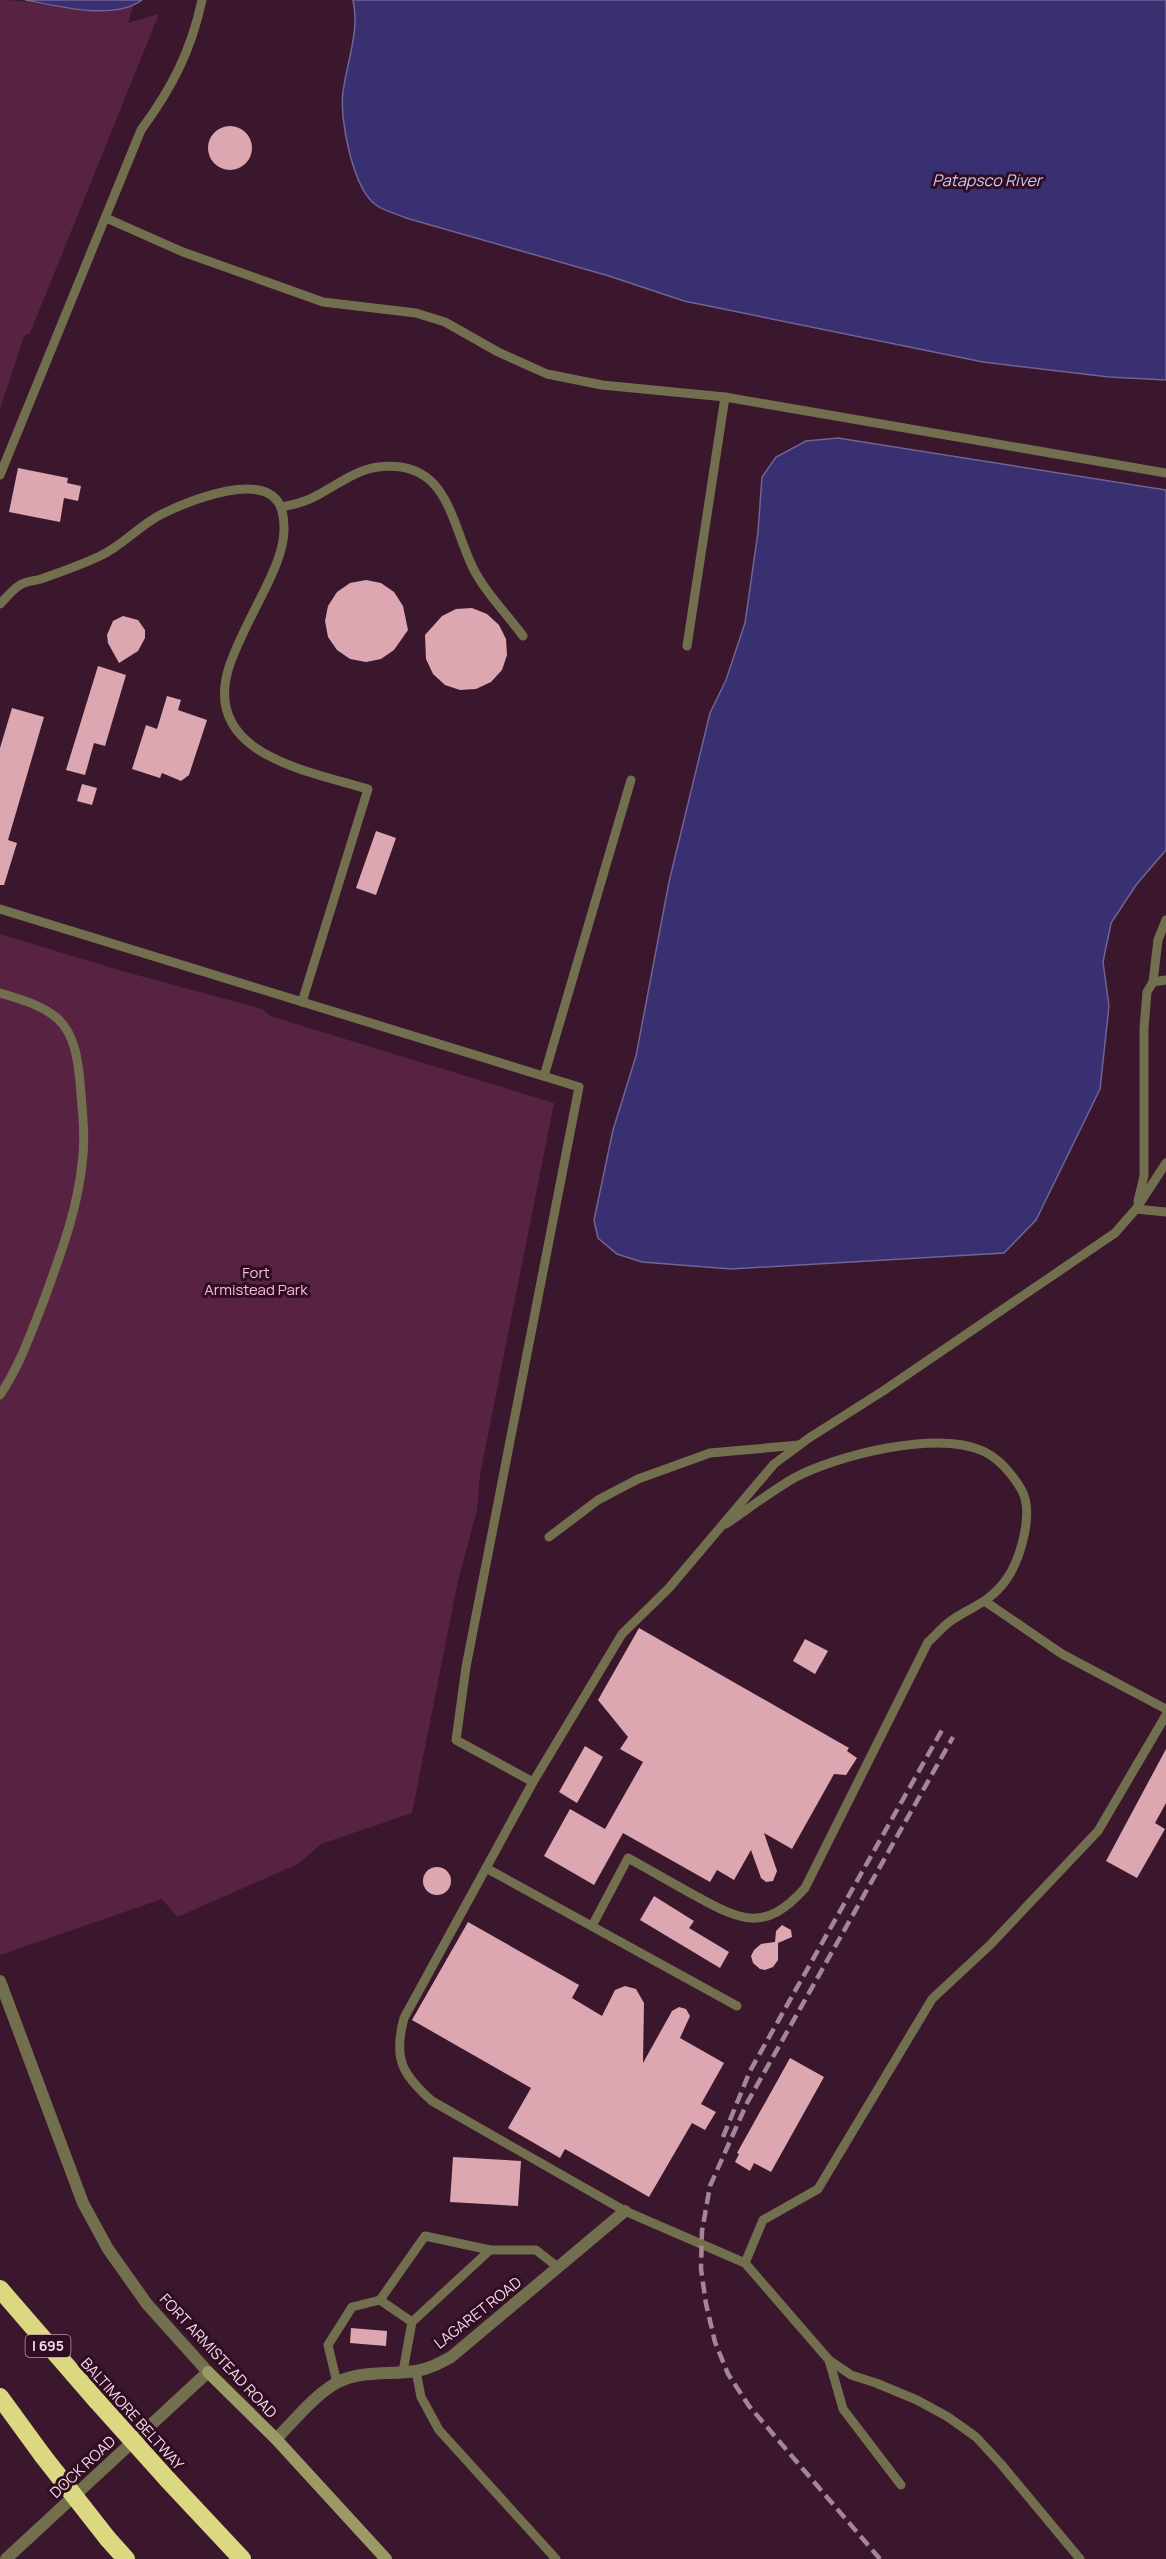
<svg xmlns="http://www.w3.org/2000/svg" width="1166" height="2559" font-family="Manrope,sans-serif">
	<style>
		.green { fill: #582343 }
		.water { fill: #393071; stroke: #716394; stroke-width: 1.5 }
		.building { fill: #dca7b1 }
		.lines { fill: none; stroke-linecap: round; stroke-linejoin: round }
		.lane { stroke: #716f4e; stroke-width: 9 }
		.street { stroke: #716f4e; stroke-width: 12 }
		.secondary { stroke: #9c9a64; stroke-width: 12 }
		.highway { stroke: #dcd882; stroke-width: 18 }
		.rail { stroke: #a48796; stroke-width: 4.5; stroke-dasharray: 12 6; stroke-linecap: butt }
		.highway-bridge { stroke: #dcd882; stroke-width: 18 }
		.labels { text-anchor: middle; stroke-width: 6; stroke-linejoin: round; paint-order: stroke }
		.shield { fill: #300d22; stroke: #b89cab; stroke-width: 1.5 }
		.shield-label { font-size: 14px; font-weight: bold; fill: #f3dae6 }
		.park-label { font-size: 15px; fill: #f9badb; stroke: #300d22 }
		.street-label { font-size: 15px; fill: #f3dae6; stroke: #300d22 }
		.water-label { font-size: 16px; font-style: italic; fill: #cacaf1; stroke: #300d22 }
	</style>
	<rect width="100%" height="100%" fill="#3a172c"/>
	<g class="green">
		<path d="M0,0C28,0 53,8 81,10C98,11 116,9 133,6L128,23L159,14L30,333L24,336L0,409Z"/>
		<path d="M0,934L122,971L262,1009L270,1016L554,1103L480,1475L477,1510L458,1581L412,1813L321,1844L298,1864L177,1917L162,1899L0,1955Z"/>
	</g>
	<g class="water">
		<path d="M25,0H142C114,21 57,6 25,0Z"/>
		<path d="M353,0H1166V380L1109,377L983,362L684,301L609,276L406,218C397,214 384,211 376,205C353,189 339,118 343,92C347,61 360,31 353,0Z"/>
		<path d="M838,438L1166,490V850L1136,885L1111,923L1103,962L1109,1006L1100,1089L1036,1220L1004,1253L731,1269L642,1262L617,1254L598,1238L594,1220L613,1130L636,1056L669,882L710,713L726,680L745,623L758,532L762,477L776,457L806,441Z"/>
	</g>
	<g class="building">
		<circle cx="230" cy="148" r="22"/>
		<path d="M18,468L68,478L67,483L81,486L78,501L64,498L60,522L9,512Z"/>
		<path d="M366,580L381,583L394,592L403,606L408,630L394,650L381,659L366,662L350,659L337,650L328,637L325,621L328,606L337,592L350,583Z"/>
		<path d="M472,608L487,614L499,625L506,639L507,655L502,670L491,682L476,689L460,690L445,685L433,674L426,659L425,635L442,616L456,609Z"/>
		<path d="M123,616L138,620L145,630V638L138,651L119,663L108,643L107,635L113,621Z"/>
		<path d="M98,666L126,675L105,746L94,743L85,775L66,770Z"/>
		<path d="M167,696L181,700L178,710L207,720L189,775L181,781L162,773L160,778L132,769L146,725L157,729Z"/>
		<path d="M12,708L44,717L8,840L17,843L4,885H0V748Z"/>
		<path d="M82,784L97,788L92,805L77,801Z"/>
		<path d="M376,831L396,838L376,895L356,888Z"/>
		<path d="M639,1628L849,1748L847,1751L857,1758L846,1775L834,1774L792,1849L764,1833L777,1871L773,1881L766,1882L761,1878L751,1850L734,1880L717,1870L710,1882L623,1833L594,1885L544,1856L570,1809L605,1829L643,1762L620,1749L628,1737L598,1700Z"/>
		<path d="M805,1639L828,1651L815,1674L793,1661Z"/>
		<path d="M585,1746L603,1757L577,1803L559,1792Z"/>
		<path d="M1166,1749V1803L1155,1823L1165,1829L1137,1878L1106,1861Z"/>
		<circle cx="437" cy="1881" r="14"/>
		<path d="M654,1896L694,1921L689,1928L729,1952L720,1968L640,1920Z"/>
		<path d="M468,1922L579,1985L572,1998L602,2016L615,1990L625,1986L636,1989L644,2003L643,2063L672,2011L679,2007L686,2009L690,2016L680,2038L724,2063L701,2104L716,2112L705,2130L692,2123L649,2197L565,2149L560,2158L508,2128L531,2088L412,2020Z"/>
		<path d="M782,1925L791,1930L792,1937L778,1943V1960L773,1967L765,1970L760,1969L753,1963L751,1956L754,1950L761,1944L775,1942L776,1931Z"/>
		<path d="M790,2058L824,2077L771,2172L754,2163L750,2171L735,2162L739,2154L737,2153Z"/>
		<path d="M453,2157L521,2161L518,2206L450,2202Z"/>
		<path d="M351,2328L387,2331L386,2346L350,2343Z"/>
	</g>
	<g class="lines">
		<g class="lane">
			<path d="M106,218L183,252L323,302L416,313L445,322L498,352L547,374L602,385L725,397L1166,473"/>
			<path d="M0,475L141,130C172,88 191,51 202,0"/>
			<path d="M281,507C292,505 302,503 312,498C333,488 354,470 378,467C447,459 450,519 472,566C484,591 506,613 523,636"/>
			<path d="M0,604C6,598 12,590 20,585C26,581 34,581 41,579C61,572 81,565 100,556C122,546 139,526 160,515C186,502 270,466 282,511C289,538 277,565 265,589C253,614 238,640 229,667C201,755 309,771 368,789L302,1002"/>
			<path d="M687,646L725,397"/>
			<path d="M0,909L579,1087L466,1667L456,1740L533,1782L622,1634L669,1588L774,1464L809,1438L883,1391L1115,1233L1136,1209L1166,1163"/>
			<path d="M1153,982L1158,940L1166,920"/>
			<path d="M0,993C20,999 42,1005 58,1019C75,1035 78,1061 80,1082C82,1109 86,1137 82,1164C77,1212 60,1255 44,1300C31,1333 20,1365 0,1395"/>
			<path d="M544,1076L631,780"/>
			<path d="M1138,1201L1144,1176V1028L1147,992L1153,982L1166,980"/>
			<path d="M1136,1209L1166,1212"/>
			<path d="M549,1537L598,1500L638,1479L710,1453L799,1445"/>
			<path d="M986,1602L1062,1654L1166,1709"/>
			<path d="M533,1782L404,2018C393,2059 402,2074 432,2101L625,2211L745,2263L829,2360L851,2375L876,2383L917,2400L948,2417L976,2437L1001,2464L1080,2559"/>
			<path d="M486,1868L737,2006"/>
			<path d="M592,1926L628,1858C650,1870 672,1883 694,1895C741,1921 765,1933 805,1888L928,1642C936,1635 943,1626 952,1620C973,1606 990,1602 1006,1580C1020,1560 1035,1512 1021,1489C1012,1474 1000,1459 983,1451C937,1430 837,1455 794,1478C770,1492 748,1509 726,1524"/>
			<path d="M490,2250H536L559,2268"/>
			<path d="M745,2263L763,2220L818,2189L932,1999L990,1945L1098,1831L1166,1715"/>
			<path d="M829,2360L843,2409L901,2485"/>
			<path d="M403,2371L412,2322"/>
			<path d="M416,2371L421,2397L439,2430L556,2559"/>
			<path d="M337,2383L328,2345L352,2307L380,2300L425,2236L490,2250L412,2322L380,2300"/>
		</g>
		<g class="street">
			<path d="M0,1981L83,2203L108,2249L147,2304L208,2372L6,2559"/>
			<path d="M276,2439C295,2420 314,2395 338,2382C363,2370 390,2375 416,2371C429,2369 440,2363 451,2357L625,2211"/>
		</g>
		<path class="secondary" d="M208,2372L276,2439L386,2559"/>
		<g class="highway">
			<path d="M0,2289L97,2401"/>
			<path d="M0,2397L43,2456"/>
			<path d="M168,2480L242,2559"/>
			<path d="M108,2539L126,2559"/>
		</g>
		<g class="rail">
			<path d="M723,2137L750,2071L942,1730"/>
			<path d="M880,2559L749,2406L728,2374L715,2342L706,2304L701,2269L702,2231L710,2186L747,2103L953,1737"/>
		</g>
		<g class="highway-bridge">
			<path d="M97,2401L168,2480"/>
			<path d="M43,2456L108,2539"/>
		</g>
	</g>
	<g class="labels">
		<rect class="shield" x="25.5" y="2335" width="45" height="22" rx="4.5"/>
		<g class="shield-label">
			<text x="48" y="2351">I 695</text>
		</g>
		<g class="park-label">
			<text x="256" y="1278">Fort<tspan x="256" dy="17">Armistead Park</tspan></text>
		</g>
		<g class="street-label">
			<text transform="translate(478 2313) rotate(-38)" y="5">LAGARET ROAD</text>
			<text transform="translate(218 2356) rotate(47)" y="5">FORT ARMISTEAD ROAD</text>
			<text transform="translate(132 2414) rotate(48)" y="5">BALTIMORE BELTWAY</text>
			<text transform="translate(83 2467) rotate(-43)" y="5">DOCK ROAD</text>
		</g>
		<g class="water-label">
			<text x="987" y="186">Patapsco River</text>
		</g>
	</g>
</svg>
